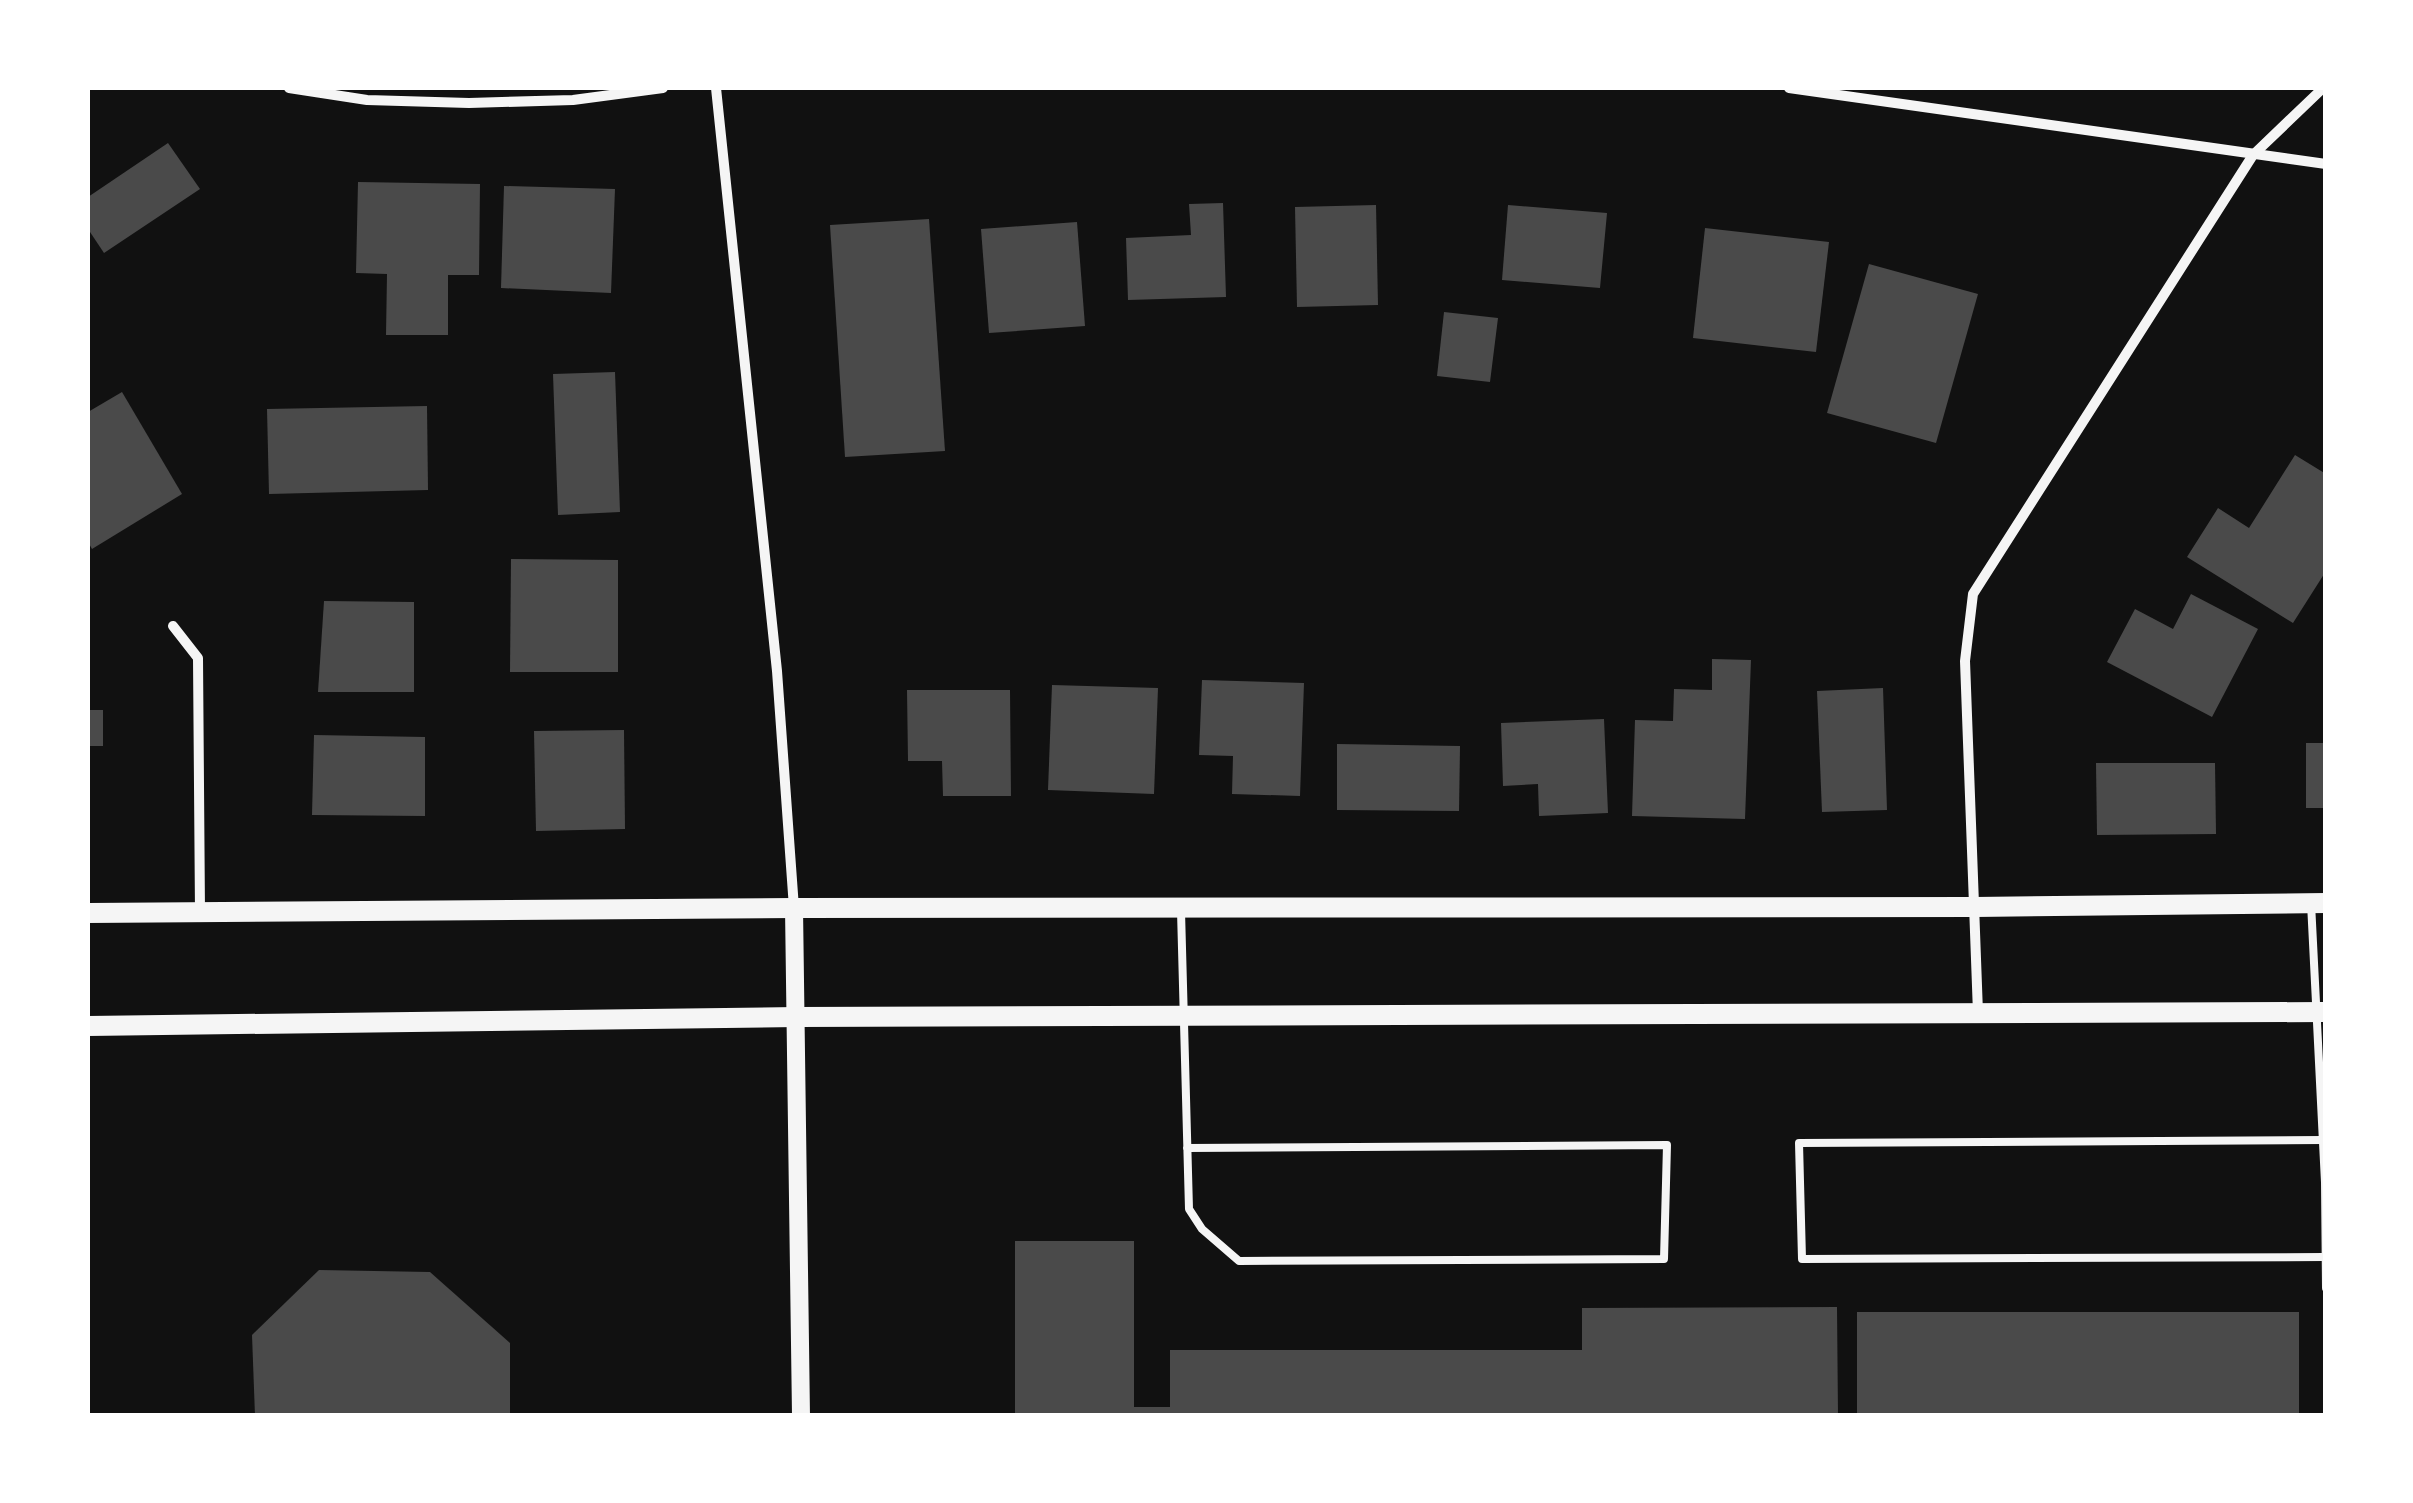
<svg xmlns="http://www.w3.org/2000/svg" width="2413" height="1503" font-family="'Golos Text',sans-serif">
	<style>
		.building { fill: #4a4a4a }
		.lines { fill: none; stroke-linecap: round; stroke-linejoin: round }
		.service { stroke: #f5f5f5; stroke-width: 8 }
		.minor { stroke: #f5f5f5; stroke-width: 10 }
		.tertiary { stroke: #f5f5f5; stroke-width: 18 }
		.secondary { stroke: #f5f5f5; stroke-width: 20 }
	</style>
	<rect width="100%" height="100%" fill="#111"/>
	<g class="building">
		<path d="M168,143L200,189L104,253L88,229V197Z"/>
		<path d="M358,182L480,184L479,275H448V335H386L387,274L356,273Z"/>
		<path d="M504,186L615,189L611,293L501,288Z"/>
		<path d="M1223,203L1226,297L1128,300L1126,238L1191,235L1189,204Z"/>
		<path d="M1376,205L1378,305L1297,307L1295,207Z"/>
		<path d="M1508,205L1607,213L1600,288L1502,280Z"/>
		<path d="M929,219L945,451L845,457L830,225Z"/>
		<path d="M1077,222L1085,326L989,333L981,229Z"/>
		<path d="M1705,228L1829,242L1816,352L1693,338Z"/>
		<path d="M1869,264L1978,294L1936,443L1827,413Z"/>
		<path d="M1444,312L1498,318L1490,382L1437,376Z"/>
		<path d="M615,372L620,512L558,515L553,374Z"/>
		<path d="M122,392L182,494L92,549L88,542V412Z"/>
		<path d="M427,406L428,490L269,494L267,409Z"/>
		<path d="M2295,455L2326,474V571L2293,623L2187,557L2218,508L2249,528Z"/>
		<path d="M511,559L618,560V672H510Z"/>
		<path d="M2191,594L2258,629L2212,717L2107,662L2135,609L2173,629Z"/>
		<path d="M324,601L414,602V692H318Z"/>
		<path d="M1712,659L1751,660L1745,819L1632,816L1635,720L1673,721L1674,689L1712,690Z"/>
		<path d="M1202,680L1304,683L1300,796L1232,794L1233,756L1199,755Z"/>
		<path d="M1052,685L1158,688L1154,794L1048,790Z"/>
		<path d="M1883,688L1887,810L1822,812L1817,691Z"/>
		<path d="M907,690H1010L1011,796H943L942,761H908Z"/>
		<rect x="88" y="710" width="15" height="36"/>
		<path d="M1604,719L1608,813L1539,816L1538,784L1503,786L1501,723Z"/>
		<path d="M624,730L625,829L536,831L534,731Z"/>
		<path d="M314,735L425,737V816L312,815Z"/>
		<rect x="2306" y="743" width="20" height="65"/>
		<path d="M1337,744L1460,746L1459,811L1337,810Z"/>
		<path d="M2096,763H2215L2216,834L2097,835Z"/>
		<path d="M1015,1241H1134V1407H1170V1350H1582V1308L1837,1307L1838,1416H1015Z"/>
		<path d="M319,1270L430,1272L510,1343V1416H255L252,1335Z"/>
		<rect x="1857" y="1312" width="442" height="104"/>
	</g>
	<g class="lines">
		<g class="service">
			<path d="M2311,903L2325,1182L2326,1288"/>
			<path d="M1181,911L1189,1209L1202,1229L1239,1261L1664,1259L1667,1145L1187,1148"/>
			<path d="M2323,1140L1799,1143L1802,1259L2324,1257"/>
		</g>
		<g class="minor">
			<path d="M289,88L367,100L469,103L573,100L663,88"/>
			<path d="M716,88L777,671L794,908"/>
			<path d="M1789,88L2326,164"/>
			<path d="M173,626L198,658L200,912"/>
			<path d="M1978,1013L1965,661L1973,594L2253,155L2323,88"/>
		</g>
		<path class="tertiary" d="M794,908L801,1416"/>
		<g class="secondary">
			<path d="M88,913L794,908L1975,907L2326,903"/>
			<path d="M88,1026L797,1017L2326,1012"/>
		</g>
	</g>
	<rect width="2413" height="1503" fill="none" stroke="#ffffff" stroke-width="180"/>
</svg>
